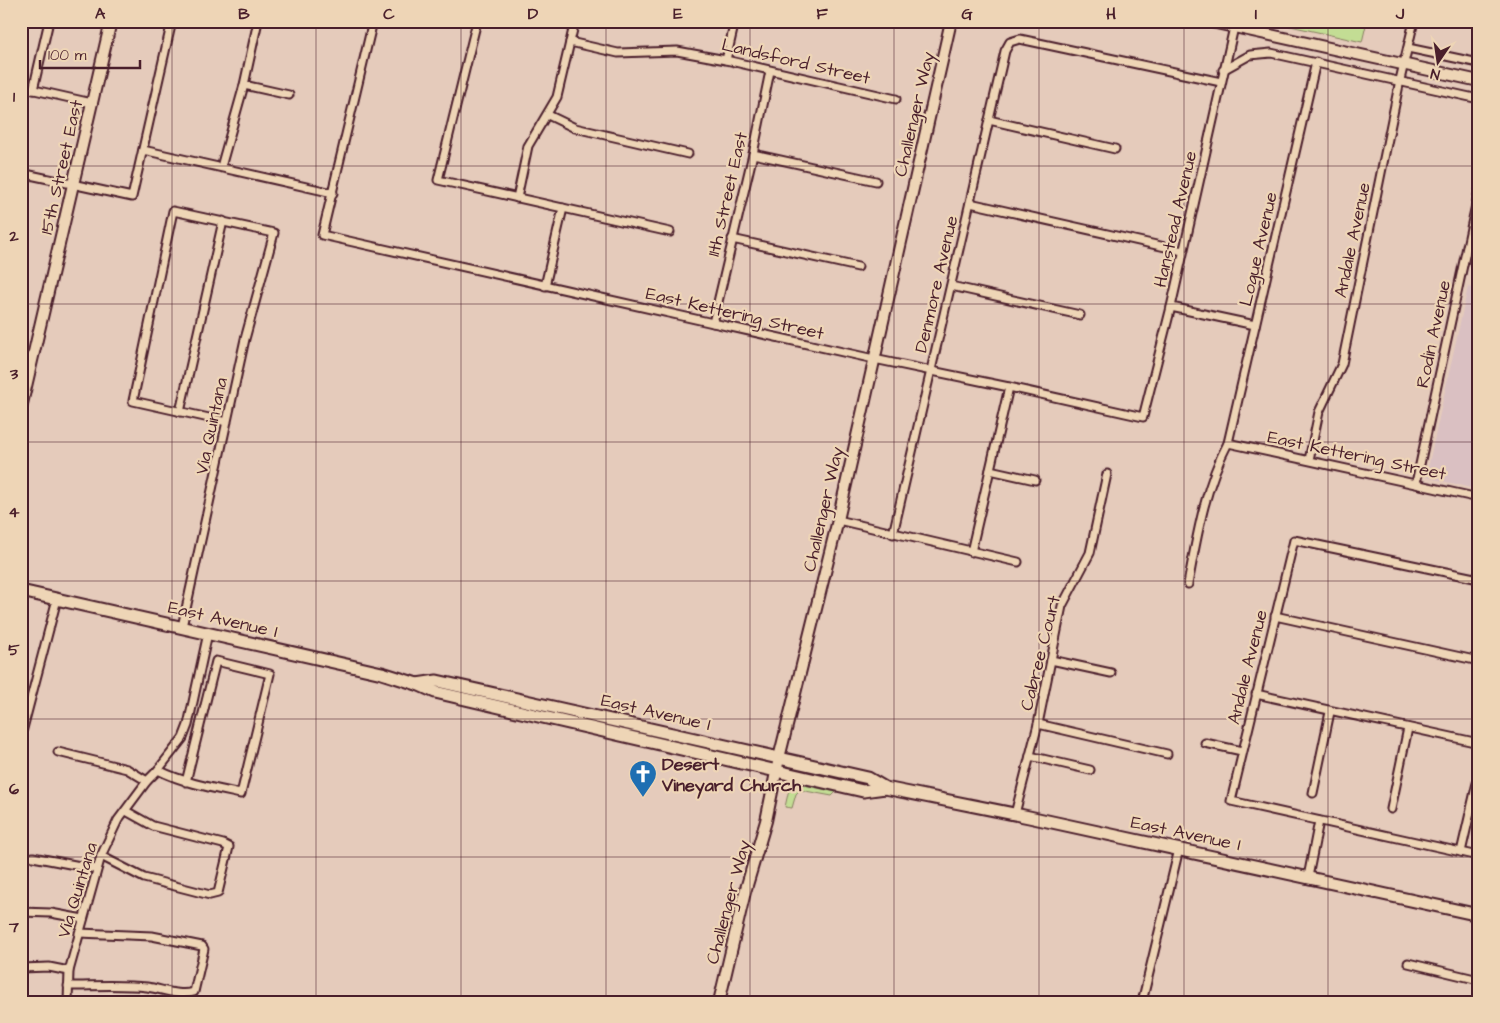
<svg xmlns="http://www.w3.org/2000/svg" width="1500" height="1023" font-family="'Architects Daughter',sans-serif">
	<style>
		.built { fill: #dac0c2 }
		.green { fill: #c3dd94; stroke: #867e60 }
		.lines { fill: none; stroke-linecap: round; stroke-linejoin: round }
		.street-casing { stroke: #4a1f2b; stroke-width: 11 }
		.secondary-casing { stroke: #4a1f2b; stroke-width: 14 }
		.primary-casing { stroke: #4a1f2b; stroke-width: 15 }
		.street { stroke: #eed5b6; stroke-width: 7 }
		.secondary { stroke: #eed5b6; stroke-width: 10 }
		.primary { stroke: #eed5b6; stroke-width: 11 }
		.grid { fill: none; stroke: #4a1f2b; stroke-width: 1; stroke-opacity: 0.55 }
		.labels { text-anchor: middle; stroke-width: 4.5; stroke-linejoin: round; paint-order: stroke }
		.street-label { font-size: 18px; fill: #4a1f2b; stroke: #eed5b6 }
		.poi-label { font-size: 18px; font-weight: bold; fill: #4a1f2b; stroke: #eed5b6; text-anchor: start }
		.neatline { fill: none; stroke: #4a1f2b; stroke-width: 2 }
		.grid-label { font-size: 16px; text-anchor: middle; font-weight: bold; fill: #4a1f2b }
	</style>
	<rect width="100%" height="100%" fill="#e5cbbb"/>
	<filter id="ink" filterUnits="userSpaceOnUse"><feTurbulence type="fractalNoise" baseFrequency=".02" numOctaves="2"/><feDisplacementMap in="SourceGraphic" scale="10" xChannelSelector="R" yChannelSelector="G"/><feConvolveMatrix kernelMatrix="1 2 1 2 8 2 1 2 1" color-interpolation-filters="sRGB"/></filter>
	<g filter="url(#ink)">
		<path class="built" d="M1468,287L1479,289V490L1426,477Z"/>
		<g class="green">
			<path d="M1268,21H1367L1362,42Z"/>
			<path d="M794,784H799L836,792L832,796L800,790L796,794L792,808L785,807L789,789Z"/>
		</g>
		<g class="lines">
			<defs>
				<g id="street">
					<path d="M373,21L322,235L713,323L874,359L1009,387L1143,417L1171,307L1234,27"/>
					<path d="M477,21L438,180L670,232"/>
					<path d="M570,42L618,53L677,51L726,60L896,99"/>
					<path d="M1408,48L1479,63"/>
					<path d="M726,60L735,21"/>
					<path d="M1223,70L1250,55L1271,53L1479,99"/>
					<path d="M244,85L289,95"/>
					<path d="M21,87L92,103"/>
					<path d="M33,90L49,21"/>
					<path d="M548,115L575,128L688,154"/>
					<path d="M989,120L1115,149"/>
					<path d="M143,150L333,193"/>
					<path d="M753,154L876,181"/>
					<path d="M221,167L244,85L258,21"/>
					<path d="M21,173L132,197L172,21"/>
					<path d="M517,198L528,146L557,97L575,21"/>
					<path d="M970,203L1183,251"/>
					<path d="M732,239L858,267"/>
					<path d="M545,286L563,208"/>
					<path d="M951,286L1080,315"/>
					<path d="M1171,307L1255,325"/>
					<path d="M713,323L753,154L770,71"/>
					<path d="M180,412L223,221"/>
					<path d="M1228,443L1479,498"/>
					<path d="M1309,460L1319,412L1342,364L1400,80L1414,21"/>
					<path d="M990,470L1035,480"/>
					<path d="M1416,483L1479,191"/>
					<path d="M838,520L1018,562"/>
					<path d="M893,534L1005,51L1010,42L1020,39L1221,82"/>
					<path d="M971,552L1009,387"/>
					<path d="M1479,579L1294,540L1231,801L1479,856"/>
					<path d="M1188,584C1197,536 1205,486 1228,443L1316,62"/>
					<path d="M1275,616L1479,661"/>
					<path d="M182,627L245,339L274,233L173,211L133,401L227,422"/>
					<path d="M1051,660L1111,673"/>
					<path d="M1256,694L1479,743"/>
					<path d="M1038,724L1167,754"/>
					<path d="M21,736L57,599"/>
					<path d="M1205,743L1242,751"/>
					<path d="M58,752L127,769L147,781"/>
					<path d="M1030,756L1090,770"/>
					<path d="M158,770C184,783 212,788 241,794L270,674L216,661L186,782"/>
					<path d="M1313,793L1330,712"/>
					<path d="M1391,809L1408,728"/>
					<path d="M1015,814L1038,724L1062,606L1090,553L1107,474"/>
					<path d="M1461,852L1479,774"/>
					<path d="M101,856L144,878L210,895L218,893L229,847L223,844L153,826L126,811"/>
					<path d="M33,857L96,869"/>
					<path d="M1308,877L1319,821"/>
					<path d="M21,912L51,913L83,919"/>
					<path d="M1408,963L1479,980"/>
					<path d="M21,968L49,967L69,971"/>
					<path d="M68,986C93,986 122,984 147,987C162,989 179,997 194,992L204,949L202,946L152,936L79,933"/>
					<path d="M68,1002L69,971L101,856L118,820L147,781L158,770L183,738L188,725L208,633"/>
					<path d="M1142,1002L1179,849"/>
				</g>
				<g id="secondary">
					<path d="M1207,21L1479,81"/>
					<path d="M21,408L111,21"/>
					<path d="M719,1002L745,892L766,821L779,758L838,520L951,21"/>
				</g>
				<g id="primary">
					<path d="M21,591L382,673L417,684L435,692L863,791L885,788"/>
					<path d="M417,684L437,681L868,778L885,788L1029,817L1479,915"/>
				</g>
			</defs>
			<use href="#street" class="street-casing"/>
			<use href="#secondary" class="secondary-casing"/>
			<use href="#primary" class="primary-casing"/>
			<use href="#street" class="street"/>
			<use href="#secondary" class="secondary"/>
			<use href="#primary" class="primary"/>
		</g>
	</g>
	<path class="grid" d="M172,21V1002M316,21V1002M461,21V1002M606,21V1002M750,21V1002M894,21V1002M1039,21V1002M1184,21V1002M1328,21V1002M21,166H1479M21,304H1479M21,442H1479M21,581H1479M21,719H1479M21,857H1479"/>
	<defs>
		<symbol id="church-pin" viewBox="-11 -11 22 30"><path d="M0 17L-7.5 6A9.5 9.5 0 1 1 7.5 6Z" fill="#1f6fb2" stroke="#eed5b6"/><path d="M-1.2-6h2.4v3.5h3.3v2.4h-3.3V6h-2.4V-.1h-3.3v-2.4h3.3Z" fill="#fff"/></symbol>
	</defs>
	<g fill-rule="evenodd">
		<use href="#church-pin" x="627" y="758" width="32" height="43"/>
	</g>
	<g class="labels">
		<g class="street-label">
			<text transform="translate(796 61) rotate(13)" y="6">Landsford Street</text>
			<text transform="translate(914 114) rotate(-77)" y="6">Challenger Way</text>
			<text transform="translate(61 167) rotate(-77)" y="6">15th Street East</text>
			<text transform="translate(727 194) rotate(-77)" y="6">11th Street East</text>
			<text transform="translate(1175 219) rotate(-77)" y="6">Hanstead Avenue</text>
			<text transform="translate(1352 240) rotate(-78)" y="6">Andale Avenue</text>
			<text transform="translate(1258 249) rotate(-77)" y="6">Logue Avenue</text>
			<text transform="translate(936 284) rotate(-77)" y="6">Denmore Avenue</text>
			<text transform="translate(735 313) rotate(13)" y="6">East Kettering Street</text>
			<text transform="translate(1433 334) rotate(-78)" y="6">Rodin Avenue</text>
			<text transform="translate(211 426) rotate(-78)" y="6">Via Quintana</text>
			<text transform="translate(1357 455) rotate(12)" y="6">East Kettering Street</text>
			<text transform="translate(823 509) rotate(-77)" y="6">Challenger Way</text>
			<text transform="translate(223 619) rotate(13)" y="6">East Avenue I</text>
			<text transform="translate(1040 653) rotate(-76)" y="6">Cabree Court</text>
			<text transform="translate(1247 667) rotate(-76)" y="6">Andale Avenue</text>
			<text transform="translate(656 712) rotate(13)" y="6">East Avenue I</text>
			<text transform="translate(1186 833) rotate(12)" y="6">East Avenue I</text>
			<text transform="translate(77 890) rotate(-73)" y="6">Via Quintana</text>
			<text transform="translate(728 902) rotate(-75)" y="6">Challenger Way</text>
		</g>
		<g class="poi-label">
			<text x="662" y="770">Desert<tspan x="662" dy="21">Vineyard Church</tspan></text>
		</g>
	</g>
	<rect width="1500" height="1023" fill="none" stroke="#eed5b6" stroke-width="55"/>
	<g transform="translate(1438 62) rotate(193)" stroke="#eed5b6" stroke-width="4" paint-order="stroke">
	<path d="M0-4L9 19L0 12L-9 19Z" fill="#4a1f2b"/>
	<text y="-8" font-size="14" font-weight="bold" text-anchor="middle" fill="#4a1f2b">N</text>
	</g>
	<path d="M40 60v8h100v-8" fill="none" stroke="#4a1f2b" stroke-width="2.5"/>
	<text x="48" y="60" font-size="15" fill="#4a1f2b" stroke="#eed5b6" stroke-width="4" paint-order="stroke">100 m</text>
	<rect x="28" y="28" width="1444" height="968" class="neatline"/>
	<g class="grid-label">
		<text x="100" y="19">A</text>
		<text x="244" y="19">B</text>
		<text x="389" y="19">C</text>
		<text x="533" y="19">D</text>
		<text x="678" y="19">E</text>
		<text x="822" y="19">F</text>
		<text x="967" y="19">G</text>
		<text x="1111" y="19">H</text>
		<text x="1256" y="19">I</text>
		<text x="1400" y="19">J</text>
		<text x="14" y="102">1</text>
		<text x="14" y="241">2</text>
		<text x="14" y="379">3</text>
		<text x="14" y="517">4</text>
		<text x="14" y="655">5</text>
		<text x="14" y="794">6</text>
		<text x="14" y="932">7</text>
	</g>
</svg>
